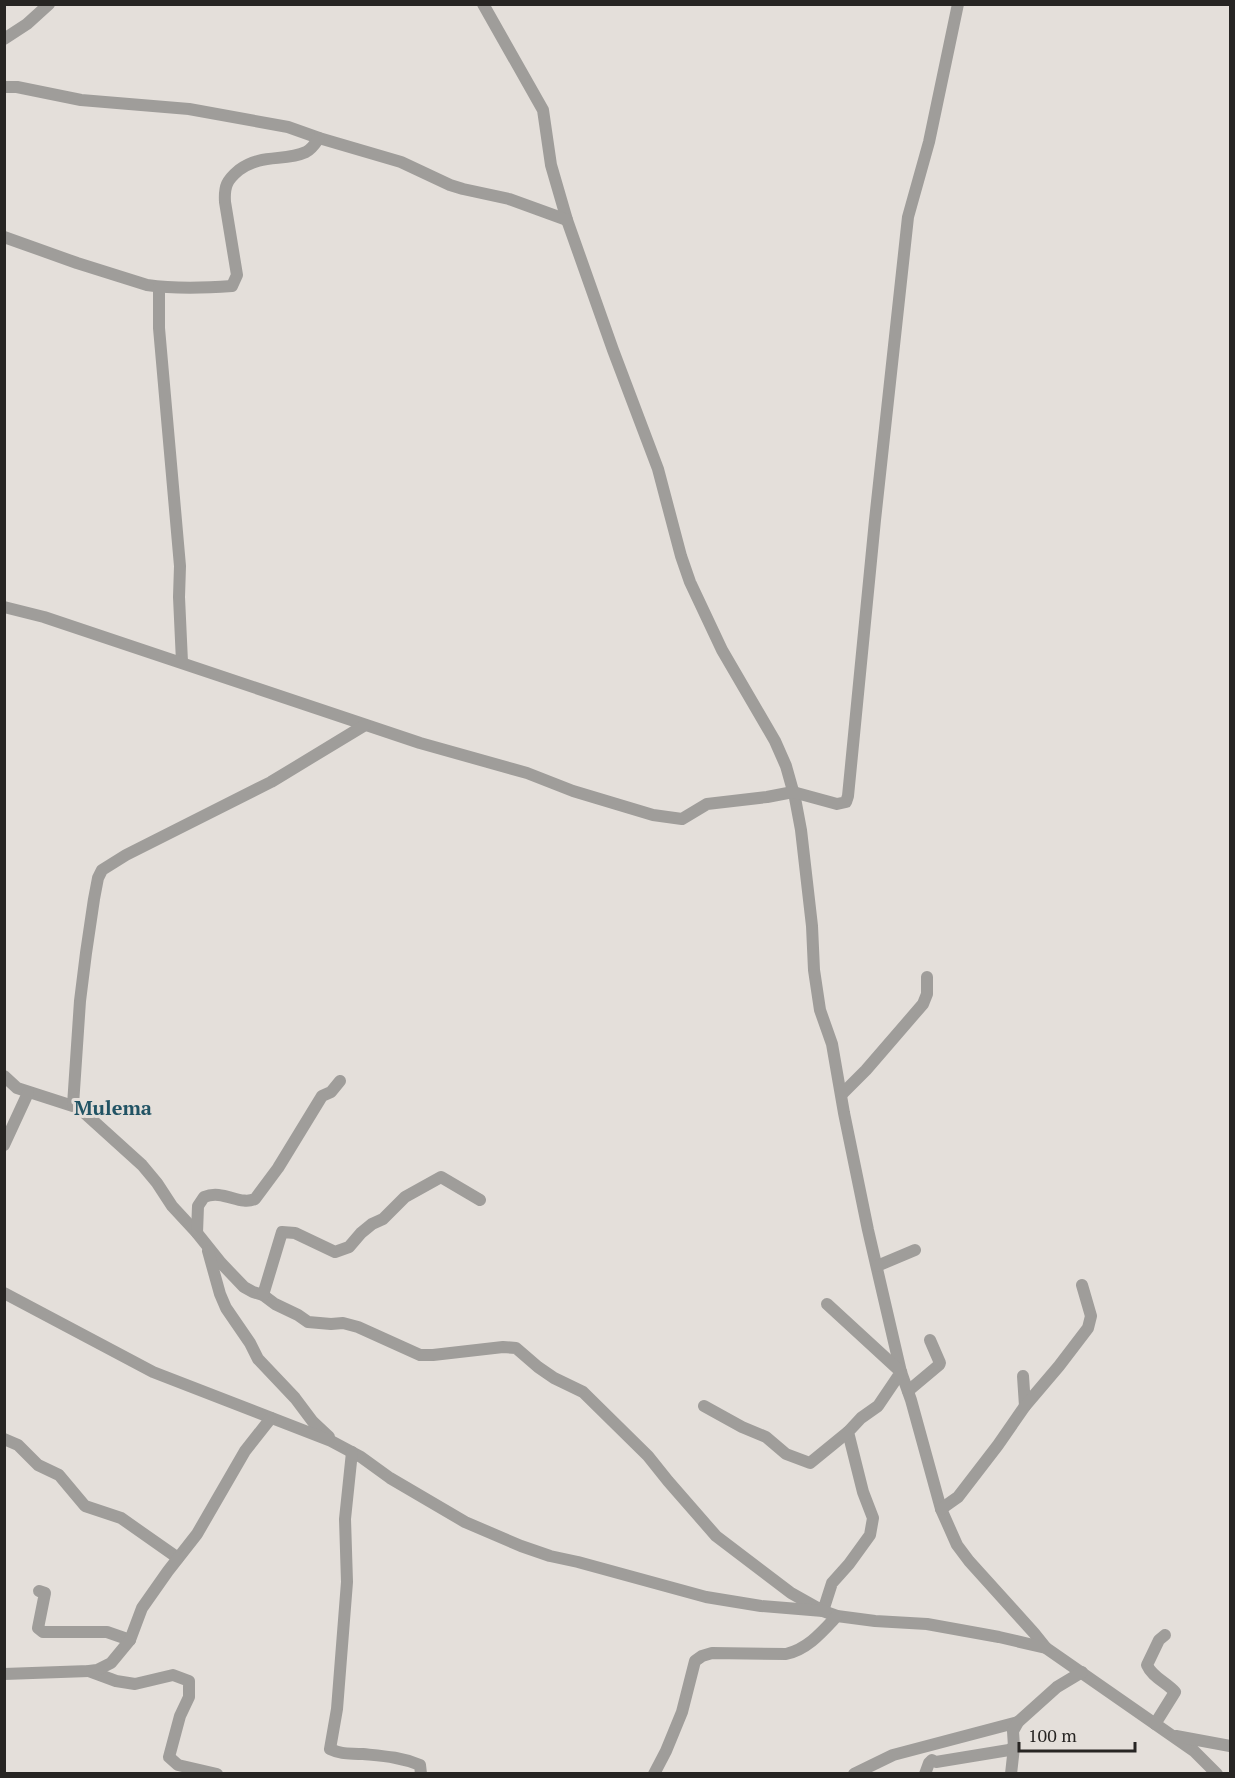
<svg xmlns="http://www.w3.org/2000/svg" width="1235" height="1778" font-family="'PT Serif',serif">
	<style>
		.lines { fill: none; stroke-linecap: round; stroke-linejoin: round }
		.minor { stroke: #9f9d9a; stroke-width: 12 }
		.labels { text-anchor: middle; stroke-width: 6; stroke-linejoin: round; paint-order: stroke }
		.quarter-label { font-size: 20px; font-weight: bold; fill: #215364; stroke: #e4dfda }
	</style>
	<rect width="100%" height="100%" fill="#e4dfda"/>
	<g class="lines">
		<g class="minor">
			<path d="M483,4L543,110L551,165L567,220L613,350L658,469L681,556L690,582L722,650L775,741L786,766L795,798L801,830L812,926L814,970L820,1010L832,1044L844,1113L868,1230L901,1372L911,1400L941,1509L957,1545L969,1561L1034,1633L1046,1648"/>
			<path d="M4,39L27,24L49,4"/>
			<path d="M4,87H17L81,100L189,109L288,127L319,138L401,162L450,185L463,189L509,199L567,220"/>
			<path d="M4,237L77,263L147,285C175,289 205,288 232,286L237,275L225,202C224,186 227,180 239,170C262,153 284,162 306,152C312,149 315,144 319,138"/>
			<path d="M159,287V328L180,566L179,597L182,662"/>
			<path d="M4,607L44,617L420,743L527,773L573,791L653,815L682,819L707,804L767,797L793,792L837,804L846,802L848,796L875,520L908,217L929,142L958,4"/>
			<path d="M4,1076L17,1088L79,1108L142,1165L157,1183L172,1206L197,1233L221,1263L244,1287L253,1292L263,1295L275,1304L298,1315L308,1322L331,1324L343,1323L358,1327L420,1355H433L503,1347L516,1348L538,1367L554,1378L583,1392L648,1456L668,1481L716,1536L791,1593L823,1611L832,1583L849,1564L870,1535L873,1518L863,1492L848,1432L861,1418L878,1406L901,1372L827,1304"/>
			<path d="M842,1094L866,1070L923,1004L927,994V977"/>
			<path d="M73,1105L80,1001L86,953L94,899L98,878L102,870L126,855L271,782L365,725"/>
			<path d="M4,1145L28,1093"/>
			<path d="M197,1233L198,1206L204,1197C223,1189 240,1206 255,1199L278,1168L322,1096L331,1092L340,1081"/>
			<path d="M208,1251L220,1294L226,1308L250,1343L258,1359L295,1398L313,1422L329,1437"/>
			<path d="M877,1266L915,1250"/>
			<path d="M4,1293L153,1372L331,1441L361,1457L390,1478L465,1522L521,1546L550,1556L578,1562L706,1597L761,1606L823,1611L837,1616L875,1621L927,1624L999,1637L1046,1648L1194,1751L1217,1774"/>
			<path d="M263,1295L282,1232L295,1233L335,1252L349,1247L361,1233L372,1224L383,1219L405,1197L441,1177L480,1200"/>
			<path d="M1023,1376L1025,1406"/>
			<path d="M908,1391L939,1365L940,1363L930,1340"/>
			<path d="M704,1406L742,1427L766,1437L786,1454L810,1463L848,1432"/>
			<path d="M4,1439L18,1445L38,1465L59,1475L85,1506L121,1518L178,1558"/>
			<path d="M352,1452L345,1519L347,1582L337,1709L330,1749C343,1755 349,1753 363,1754C383,1756 401,1757 420,1765L421,1774"/>
			<path d="M941,1509L958,1497L998,1445L1025,1406L1059,1366L1088,1328L1091,1316L1082,1285"/>
			<path d="M39,1591L45,1593L38,1628L43,1632H107L130,1640"/>
			<path d="M89,1671L116,1681L135,1684L173,1675L189,1681V1697L180,1716L169,1757L178,1765L217,1774"/>
			<path d="M4,1674L89,1671L97,1670L111,1663L130,1640L142,1608L168,1571L197,1534L245,1451L271,1418"/>
			<path d="M1155,1724L1175,1692C1166,1682 1152,1677 1147,1665L1159,1640L1165,1635"/>
			<path d="M1176,1736L1230,1746"/>
			<path d="M654,1774L666,1751L682,1712L695,1661L702,1656L712,1653L786,1654C808,1649 822,1632 837,1616"/>
			<path d="M854,1774L893,1755L1018,1722"/>
			<path d="M925,1774L929,1763L932,1760L936,1762L1009,1750L1014,1747"/>
			<path d="M1011,1774L1014,1747L1013,1731L1018,1722L1057,1687L1082,1672"/>
		</g>
	</g>
	<g class="labels">
		<g class="quarter-label">
			<text x="113" y="1115">Mulema</text>
		</g>
	</g>
	<rect width="1235" height="1778" fill="none" stroke="#272523" stroke-width="12"/>
	<path d="M1019 1742v9h116v-9" fill="none" stroke="#272523" stroke-width="3"/>
	<text x="1028" y="1742" font-size="18" fill="#272523" stroke="#e4dfda" stroke-width="4.5" paint-order="stroke">100 m</text>
</svg>
